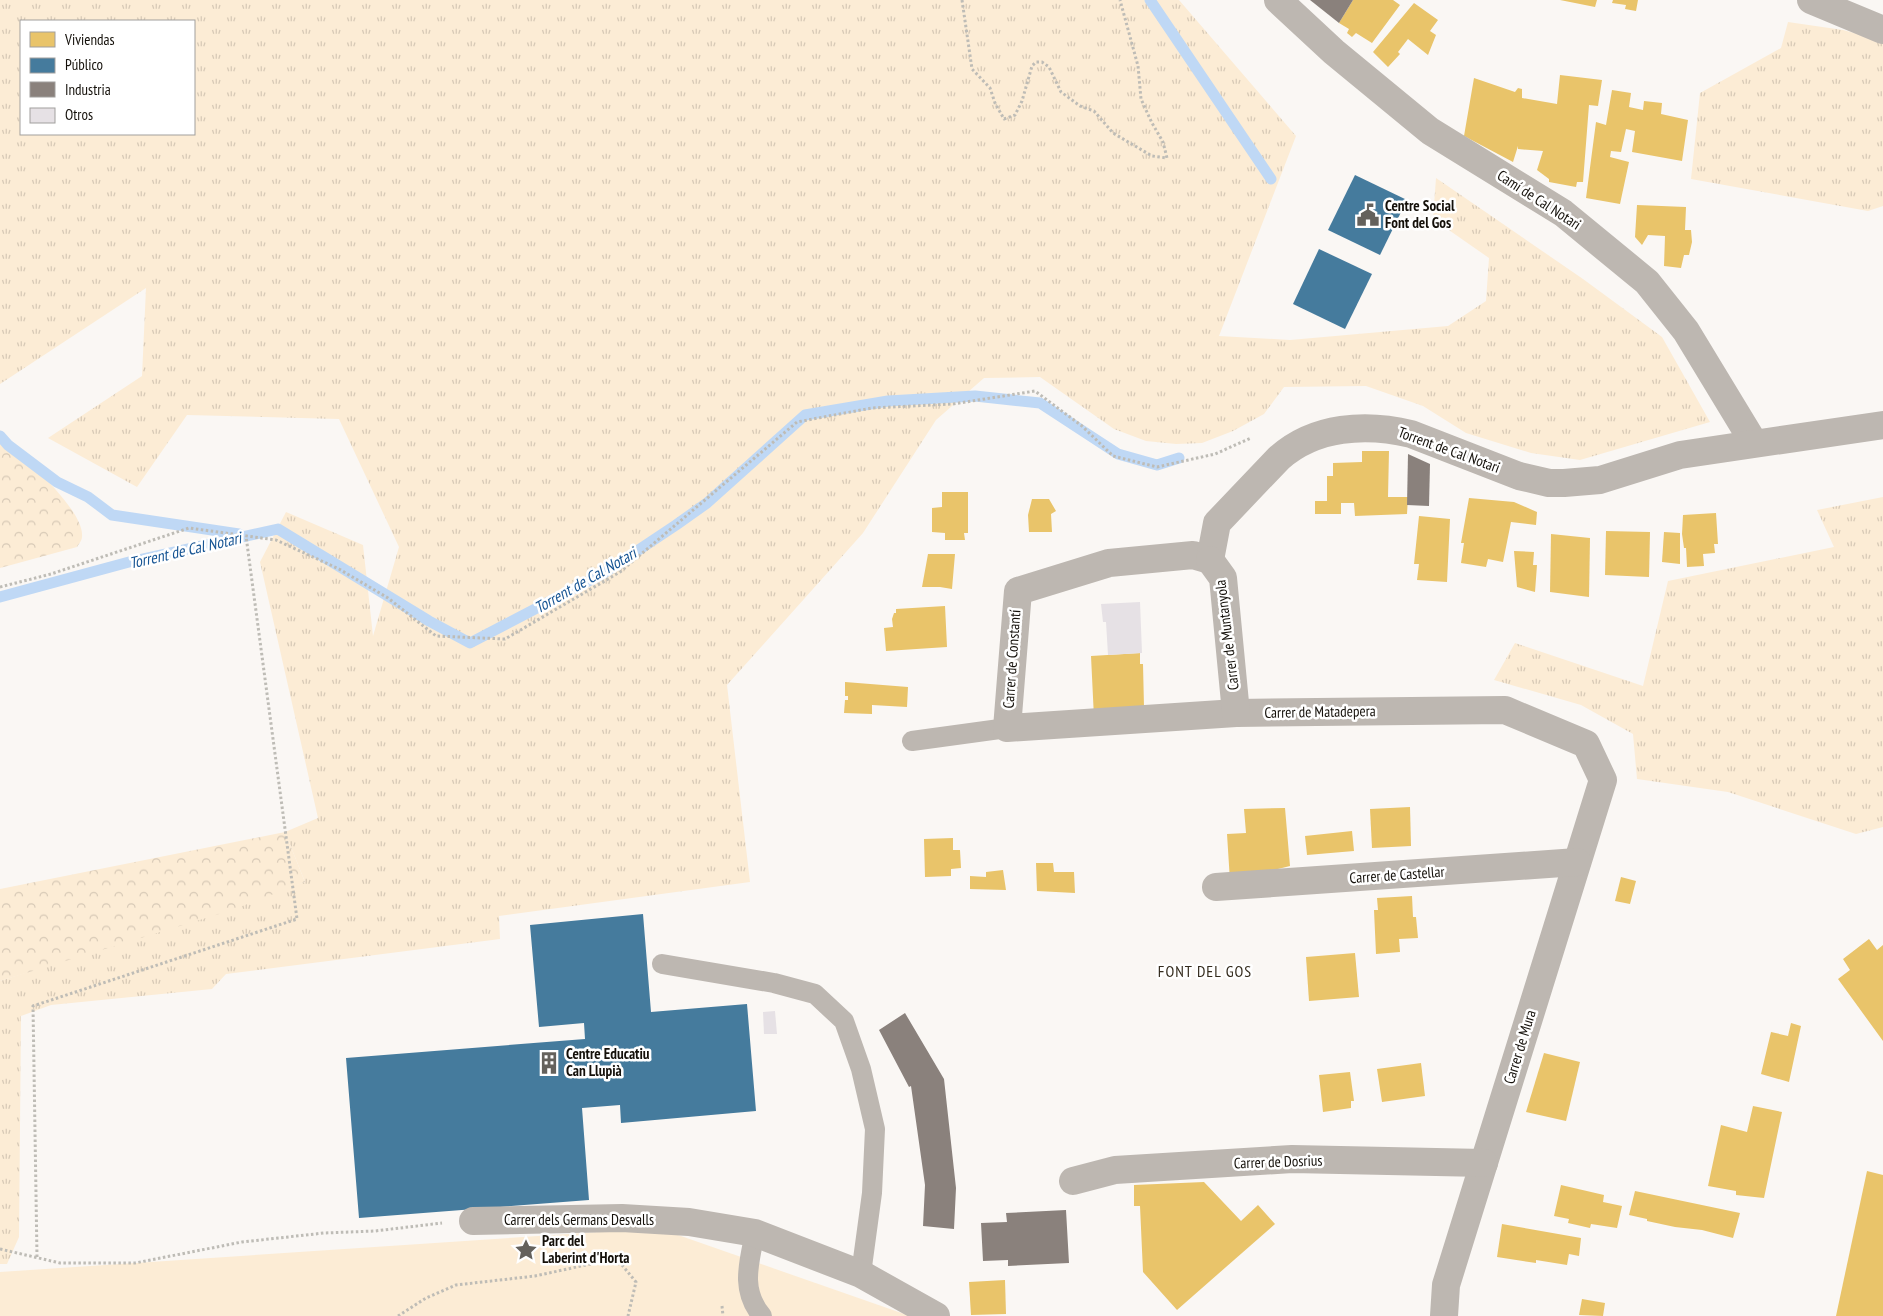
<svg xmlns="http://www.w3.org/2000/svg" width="1883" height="1316" font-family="'PT Sans Narrow',sans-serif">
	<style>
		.grass { fill: url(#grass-tufts); fill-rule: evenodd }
		.forest { fill: url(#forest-crowns) }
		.park { fill: #fcecd5 }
		.homes { fill: #e9c46a }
		.public { fill: #457b9d }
		.industry { fill: #8a817c }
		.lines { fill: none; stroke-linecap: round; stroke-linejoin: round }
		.stream { stroke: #bfd8f5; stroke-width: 11 }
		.building { fill: #e6e1e5 }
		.path { stroke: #bebcb6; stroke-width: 3; stroke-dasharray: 2.5 2.5; stroke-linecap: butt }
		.service { stroke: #bdb7b1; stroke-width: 20 }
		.minor { stroke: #bdb7b1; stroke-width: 28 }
		.labels { text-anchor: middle; stroke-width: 5; stroke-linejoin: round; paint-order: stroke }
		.street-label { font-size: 15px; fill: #14100a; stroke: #fff }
		.poi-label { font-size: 15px; font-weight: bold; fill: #14100a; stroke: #fff; text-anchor: start }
		.water-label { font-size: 16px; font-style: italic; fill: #165493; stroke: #fff }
		.neighbourhood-label { font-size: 16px; letter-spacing: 1px; fill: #342b1d; stroke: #fff }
	</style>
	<defs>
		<pattern id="grass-tufts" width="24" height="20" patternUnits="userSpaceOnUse" patternTransform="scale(1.25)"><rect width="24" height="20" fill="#fcecd5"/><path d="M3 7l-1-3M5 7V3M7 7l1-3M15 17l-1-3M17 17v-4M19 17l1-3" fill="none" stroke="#d7c9b6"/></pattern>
		<pattern id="forest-crowns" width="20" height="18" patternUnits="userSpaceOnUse" patternTransform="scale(1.25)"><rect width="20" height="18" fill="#fcecd5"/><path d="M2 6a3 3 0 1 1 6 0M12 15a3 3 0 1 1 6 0" fill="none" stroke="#d7c9b6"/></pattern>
	</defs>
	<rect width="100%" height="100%" fill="#faf7f4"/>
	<g class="grass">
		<path d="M0,0H1179L1296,136L1219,336L1290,340L1448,326L1486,301L1489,258L1433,219L1436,178L1583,279L1662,337L1710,422L1580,460L1531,453L1466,433L1423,406L1366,386L1284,387L1264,414L1233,431L1202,443L1176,444L1146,441L1114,429L1040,377L984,378L936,420L863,533L727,685L750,882L499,916L500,939L226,974L212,989L51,1005L21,1016L19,1237L7,1264H0V981L305,882L285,832L318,818L260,562L286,512L363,545L373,636L399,547L339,419L187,415L137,487L48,438L142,376L146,288L0,384ZM21,21H194V134H21Z"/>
		<path d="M1788,22L1843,30L1883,41V206L1868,211L1691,179L1700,93L1781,48Z"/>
		<path d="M1883,497V827L1856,834L1728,792L1637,779L1633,734L1581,705L1494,680L1515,643L1643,686L1668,581L1834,547L1817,510Z"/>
	</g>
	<g class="forest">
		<path d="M0,430C17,454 85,508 82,537C82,540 79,544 77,547L0,568Z"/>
		<path d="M285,832L305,882L229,911L0,981V889Z"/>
	</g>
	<path class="park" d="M658,1228L910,1316H0V1272Z"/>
	<g class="homes">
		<path d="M1353,0H1393L1400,5L1372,43L1356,33L1352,37L1347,33L1349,29L1339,23Z"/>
		<path d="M1560,0H1597L1595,7Z"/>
		<path d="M1613,0H1638L1636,11L1625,9L1626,5L1612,3Z"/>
		<path d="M1414,3L1438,20L1430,31L1436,35L1428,55L1408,39L1398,52L1400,54L1388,67L1373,52Z"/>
		<path d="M1560,75L1602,80L1598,106L1589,105L1583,182H1577L1576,187L1549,182V179L1537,170L1543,151L1518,149V146L1513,162L1464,136L1474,78L1515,92L1518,88L1522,89V98L1557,104Z"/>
		<path d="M1612,90L1631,93L1629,107L1643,110L1644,101L1662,103L1661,114L1688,120L1682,161L1632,152L1635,131L1626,129L1621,152L1611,151L1610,157L1629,162L1620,204L1586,198L1596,122L1606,125Z"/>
		<path d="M1637,205L1686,207L1685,230H1691L1692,242L1689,255H1684L1681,268L1664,266L1665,236L1648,235L1642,245L1635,237Z"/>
		<path d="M1362,451H1389L1388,497H1408L1407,514L1355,516L1354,503H1341V514H1315V501H1327V476H1333V463L1362,462Z"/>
		<path d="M942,492H968V533H964L965,540H945V533L932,532V508L942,507Z"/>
		<path d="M1469,498L1514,502L1537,512L1536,525L1511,522L1503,562L1488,559L1486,567L1461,563L1464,543H1461Z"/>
		<path d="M1032,499H1049L1056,511L1051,514L1052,532H1029L1028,515Z"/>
		<path d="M1716,513L1718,544H1714L1715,553L1703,554L1704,566L1687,567L1686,548H1684L1682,534L1683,515Z"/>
		<path d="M1419,516L1450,519L1447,582L1417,580L1419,564H1414Z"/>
		<path d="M1606,531L1650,532L1649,577L1605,575Z"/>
		<path d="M1664,532L1680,533V564L1662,562Z"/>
		<path d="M1551,534L1590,538L1589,597L1550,592Z"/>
		<path d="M1514,551L1534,552L1533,565H1537L1535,592L1517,587Z"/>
		<path d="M928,554H955L952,589L940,587H922Z"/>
		<path d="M945,606L947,647L886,651L884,628L893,627L892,619L894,613H896V609Z"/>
		<path d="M1140,653V664H1143L1144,707L1094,718L1091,656Z"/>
		<path d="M845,682L908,687L907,707L872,705V714L844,713L845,700H848V696H845Z"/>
		<path d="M1410,807L1411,846L1372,848L1370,809Z"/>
		<path d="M1285,808L1290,866L1230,881L1227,834L1246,833L1244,809Z"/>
		<path d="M1352,831L1354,851L1307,855L1305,836Z"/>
		<path d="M953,838V850H960L961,868L951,869V876L925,877L924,839Z"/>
		<path d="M1036,863H1053L1054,872H1074L1075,893L1037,891Z"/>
		<path d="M1003,870L1006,890L970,889V876L986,877V872Z"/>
		<path d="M1621,877L1636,881L1630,904L1615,901Z"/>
		<path d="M1412,896L1413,917H1416L1418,938L1399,939L1400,952L1376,954L1374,910H1378L1377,898Z"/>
		<path d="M1869,939L1877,950L1883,945V1041L1838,979L1850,970L1843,959Z"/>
		<path d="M1355,953L1359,997L1309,1001L1306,957Z"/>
		<path d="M1791,1023L1801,1026L1789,1082L1761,1074L1771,1032L1788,1036Z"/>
		<path d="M1544,1053L1580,1062L1566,1121L1526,1112Z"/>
		<path d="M1421,1063L1425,1096L1382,1102L1377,1069Z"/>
		<path d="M1350,1072L1354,1101H1351V1108L1323,1112L1319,1075Z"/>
		<path d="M1753,1106L1782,1112L1764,1198L1736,1195V1191L1708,1186L1721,1125L1747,1132Z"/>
		<path d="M1867,1171L1883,1175V1316H1836Z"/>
		<path d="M1204,1182L1241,1221L1258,1205L1275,1224L1177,1310L1143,1272L1140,1206H1134V1185Z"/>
		<path d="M1561,1185L1604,1195L1603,1202L1622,1206L1617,1228L1591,1224L1590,1228L1568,1223L1569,1219L1554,1216Z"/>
		<path d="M1635,1191L1740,1213L1733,1238L1702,1230L1675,1227L1647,1221V1219L1629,1215Z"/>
		<path d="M1502,1224L1581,1238L1579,1256L1569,1254L1567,1265L1536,1260V1263L1497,1257Z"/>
		<path d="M1005,1280L1006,1314L971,1315L969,1282Z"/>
		<path d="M1582,1299L1605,1303L1603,1316L1579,1315Z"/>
	</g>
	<g class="public">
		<path d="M1355,175L1407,200L1380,255L1328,230Z"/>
		<path d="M1319,249L1372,274L1345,329L1293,304Z"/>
		<path d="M643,914L651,1012L747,1004L756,1111L621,1123L620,1105L582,1108L589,1200L359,1218L346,1058L585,1039L584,1023L539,1027L530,925Z"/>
	</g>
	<g class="industry">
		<path d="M1310,0H1353L1339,23Z"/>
		<path d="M1408,454L1430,464L1429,506L1407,505Z"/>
		<path d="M905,1013L944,1079L956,1188L954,1229L923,1226L925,1185L911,1086L909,1087L879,1030Z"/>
		<path d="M1066,1210L1069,1263L1008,1266V1260L983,1261L981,1223L1007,1222L1006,1213Z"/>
	</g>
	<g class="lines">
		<g class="stream">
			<path d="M1150,0L1271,179"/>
			<path d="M0,436L8,445L57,482L88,497L112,515L239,534"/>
			<path d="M0,597L129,562L278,529L429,621L470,643L604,573L676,525L707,503L805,415L888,401L975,396L1040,403L1118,454L1157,465L1179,458"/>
		</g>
	</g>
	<g class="building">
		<path d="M1140,602L1142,653L1108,655L1106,622H1103L1101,604Z"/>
		<path d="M775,1011L777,1034H764L763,1012Z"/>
	</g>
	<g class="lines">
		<g class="path">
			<path d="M962,0L972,69L990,88L995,103L1004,119L1015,115L1022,101L1032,66L1036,62H1042L1049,67L1061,92L1080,106L1094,111L1113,133L1152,156L1167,158L1163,142L1152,123L1141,99L1138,66L1120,0"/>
			<path d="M0,587L51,574L189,528L276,540L339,569L388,598L436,636L505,639L620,572L797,422L872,408L953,404L1035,391L1082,426L1113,456L1157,467L1215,454L1251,438"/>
			<path d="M0,1249L60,1263H135L242,1242L324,1233L375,1231L442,1223"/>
			<path d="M37,1257L33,1006L297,919L246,536"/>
			<path d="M722,1306L723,1316"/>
			<path d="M398,1316L426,1298L456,1285L535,1276L609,1260L622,1265L636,1282L628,1316"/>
		</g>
		<g class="service">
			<path d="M912,741L1007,728"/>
			<path d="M662,964L774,983L815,994L844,1021L861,1069L875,1129L872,1193L861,1274"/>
			<path d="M755,1233C749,1263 740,1290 762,1316"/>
		</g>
		<g class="minor">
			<path d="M1278,0L1334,52L1430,131L1563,213L1647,282L1686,331L1754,443"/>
			<path d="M1811,0L1883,30"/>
			<path d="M1210,560L1193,555L1109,563L1018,591L1007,728L1236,713L1505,710L1586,744L1603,780L1446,1285L1444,1316"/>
			<path d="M1210,560L1217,523L1279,458C1315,426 1366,423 1411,434L1519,476L1549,483H1564L1600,480L1680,455L1883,425"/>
			<path d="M1210,560L1223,578L1236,713"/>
			<path d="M1216,887L1577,862"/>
			<path d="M1073,1181L1115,1170L1292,1159L1484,1163"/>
			<path d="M473,1221L622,1218L689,1222L755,1233L861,1274L936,1316"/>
		</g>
	</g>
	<defs>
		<symbol id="civic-bare" viewBox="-9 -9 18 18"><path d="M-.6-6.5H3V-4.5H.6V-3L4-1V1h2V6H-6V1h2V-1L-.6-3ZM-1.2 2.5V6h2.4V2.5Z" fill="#64615c" stroke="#fff" stroke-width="2.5" paint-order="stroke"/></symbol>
		<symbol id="building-bare" viewBox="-9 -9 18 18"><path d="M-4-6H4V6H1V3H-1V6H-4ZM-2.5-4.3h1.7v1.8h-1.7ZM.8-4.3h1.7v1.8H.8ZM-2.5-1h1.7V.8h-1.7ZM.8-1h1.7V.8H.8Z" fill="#64615c" stroke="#fff" stroke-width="2.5" paint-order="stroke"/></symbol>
		<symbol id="sight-bare" viewBox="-9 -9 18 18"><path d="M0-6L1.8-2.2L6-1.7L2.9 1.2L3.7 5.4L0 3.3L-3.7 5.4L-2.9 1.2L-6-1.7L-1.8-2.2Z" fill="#64615c" stroke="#fff" stroke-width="2.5" paint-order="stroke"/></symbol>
	</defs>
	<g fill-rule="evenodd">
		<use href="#civic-bare" x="1352" y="199" width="32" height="32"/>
		<use href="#building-bare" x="533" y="1047" width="32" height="32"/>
		<use href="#sight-bare" x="510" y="1234" width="32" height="32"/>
	</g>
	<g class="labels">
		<g class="street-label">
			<text transform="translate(1539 200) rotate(33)" y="5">Camí de Cal Notari</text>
			<text transform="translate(1449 450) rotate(20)" y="5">Torrent de Cal Notari</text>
			<text transform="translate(1227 635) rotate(-97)" y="5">Carrer de Muntanyola</text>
			<text transform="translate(1012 659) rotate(-86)" y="5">Carrer de Constantí</text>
			<text transform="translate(1320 712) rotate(-1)" y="5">Carrer de Matadepera</text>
			<text transform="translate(1397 875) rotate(-4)" y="5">Carrer de Castellar</text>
			<text transform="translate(1520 1047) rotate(-73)" y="5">Carrer de Mura</text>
			<text transform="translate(1278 1162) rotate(-2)" y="5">Carrer de Dosrius</text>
			<text x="579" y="1225">Carrer dels Germans Desvalls</text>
		</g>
		<g class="poi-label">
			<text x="1385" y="211">Centre Social<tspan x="1385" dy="17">Font del Gos</tspan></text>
			<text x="566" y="1059">Centre Educatiu<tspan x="566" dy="17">Can Llupià</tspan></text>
			<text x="542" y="1246">Parc del<tspan x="542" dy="17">Laberint d'Horta</tspan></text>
		</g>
		<g class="water-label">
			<text transform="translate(185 550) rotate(-13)" y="6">Torrent de Cal Notari</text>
			<text transform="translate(585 580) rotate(-30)" y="6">Torrent de Cal Notari</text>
		</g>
		<g class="neighbourhood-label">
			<text x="1205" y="977">FONT DEL GOS</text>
		</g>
	</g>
	<rect x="20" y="20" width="175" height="115" fill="#ffffff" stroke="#a19f9d"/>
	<rect x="30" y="32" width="25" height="15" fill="#e9c46a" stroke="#a19f9d"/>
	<text x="65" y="45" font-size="15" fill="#14100a">Viviendas</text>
	<rect x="30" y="58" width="25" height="15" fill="#457b9d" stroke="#a19f9d"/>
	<text x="65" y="70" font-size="15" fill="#14100a">Público</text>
	<rect x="30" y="82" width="25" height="15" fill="#8a817c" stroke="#a19f9d"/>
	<text x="65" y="95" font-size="15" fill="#14100a">Industria</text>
	<rect x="30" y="108" width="25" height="15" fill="#e6e1e5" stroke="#a19f9d"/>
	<text x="65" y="120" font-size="15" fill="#14100a">Otros</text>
</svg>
